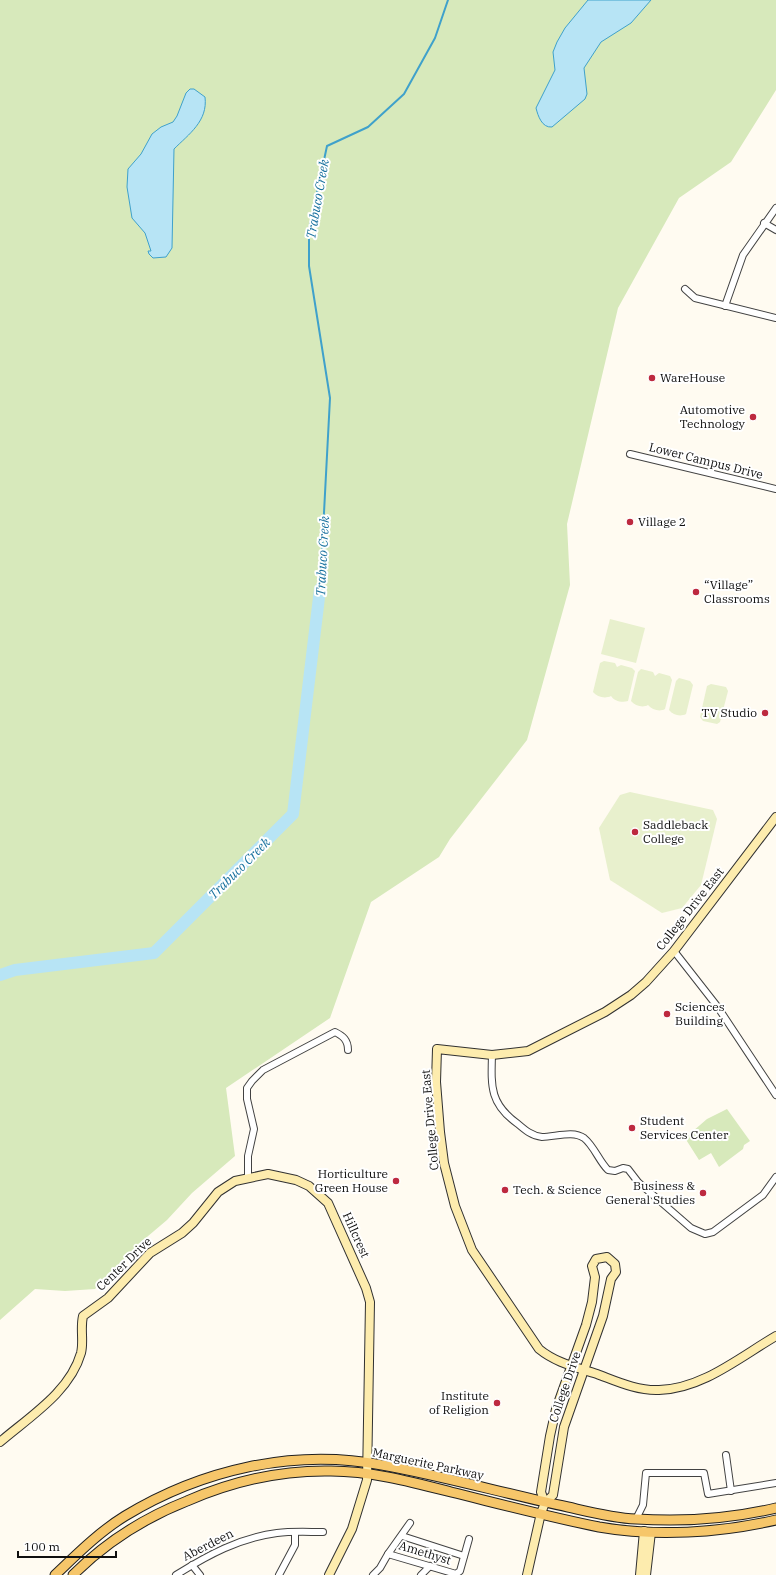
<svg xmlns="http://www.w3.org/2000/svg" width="776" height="1575" font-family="'IBM Plex Serif',serif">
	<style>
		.green { fill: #d7e9bb }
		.pitch { fill: #e8f0cd }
		.water { fill: #b7e4f5; stroke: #3fa1cb }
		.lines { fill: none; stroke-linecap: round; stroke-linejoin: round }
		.stream { stroke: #3fa1cb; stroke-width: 2 }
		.river { stroke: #b7e4f5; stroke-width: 12 }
		.street-casing { stroke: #424242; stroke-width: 8 }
		.secondary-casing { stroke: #313131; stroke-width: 10 }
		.primary-casing { stroke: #202020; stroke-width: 11 }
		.street { stroke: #fff; stroke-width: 6 }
		.secondary { stroke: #fdecae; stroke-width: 8 }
		.primary { stroke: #f6c66a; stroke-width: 9 }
		.poi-dot { fill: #bd293f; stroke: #fff; stroke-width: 1.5 }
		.labels { text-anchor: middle; stroke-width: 4; stroke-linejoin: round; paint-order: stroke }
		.poi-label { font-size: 12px; fill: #0f0f0f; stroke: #fff; text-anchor: start }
		.street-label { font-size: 12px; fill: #0f0f0f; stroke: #fff }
		.water-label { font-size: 13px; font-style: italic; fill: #1a729f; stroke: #fff }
	</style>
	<rect width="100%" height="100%" fill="#fffbf1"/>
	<g class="green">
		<path d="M0,0H776V90L731,162L679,198L618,308L567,524L570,585L527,740L450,839L439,857L371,902L330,1018L226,1088L235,1156L192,1193L167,1220L141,1242L95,1289L65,1291L35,1289L0,1320Z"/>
		<path d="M727,1109L750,1141L744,1145L743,1149L719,1167L711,1153L699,1160L685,1138L707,1119Z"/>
	</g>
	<g class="pitch">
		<path d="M610,619L645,628L636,663L601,654Z"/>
		<path d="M604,661L615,663L617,667L621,665L632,668L635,671L628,701C622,703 614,701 611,696C605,699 597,697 593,692L600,663Z"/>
		<path d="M641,669L653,672L655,676L659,673L670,676L672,680L665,709C660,712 652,710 648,705C643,708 635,706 631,701L638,672Z"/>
		<path d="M679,678L690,681L693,685L686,714C680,717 673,715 669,710L676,681Z"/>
		<path d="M711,684L726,687L728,691L720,722L717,724L703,721L700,717L707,686Z"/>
		<path d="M630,792L713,810L717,819L701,885L682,908L662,913L610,880L599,828L620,795Z"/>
	</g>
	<g class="water">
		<path d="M588,0H651L631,23L601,42L584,68L587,94L585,99L552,127C542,128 538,116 536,108L555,70L553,52L557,42L565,28Z"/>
		<path d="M190,89H194L205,97C208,121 189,134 174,149L172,248L166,257L153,258L149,254L148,251H151L145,233L132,218L127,187L128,169L141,154L152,134L161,127L173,122L177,116L186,93Z"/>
	</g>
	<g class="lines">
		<path class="stream" d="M320,589L330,398L309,266V230L327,146L368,127L404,94L435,38L448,0"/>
		<path class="river" d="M0,975L15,970L154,953L293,814L320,589"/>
		<defs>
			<g id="street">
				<path d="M764,223L776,230"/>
				<path d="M685,289L695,298L776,318"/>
				<path d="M725,306L743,255L776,208"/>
				<path d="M630,454L776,489"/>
				<path d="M674,951L717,1006L776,1095"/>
				<path d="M492,1055C491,1087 490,1104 518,1124C525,1130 532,1136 542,1137C555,1137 573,1130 584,1138C594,1146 599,1161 608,1170L615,1171L623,1168L628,1169L638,1182L691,1228L705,1234L713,1232L763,1195L776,1177"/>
				<path d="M248,1177V1156L254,1129L247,1099V1088L252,1081L263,1070L335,1032C343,1036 348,1040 348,1050"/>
				<path d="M726,1455L731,1491"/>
				<path d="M636,1519L643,1505L646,1473H704L708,1494L776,1483"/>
				<path d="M402,1536L464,1556"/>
				<path d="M388,1554L456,1574L460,1571L469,1539"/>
				<path d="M192,1565L200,1575"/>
				<path d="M176,1575C208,1555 239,1538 277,1533C292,1531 308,1532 323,1532"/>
				<path d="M279,1575L295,1545V1532"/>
				<path d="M373,1575L380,1568L388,1554L410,1523"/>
				<path d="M421,1575L430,1566"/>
			</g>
			<g id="secondary">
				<path d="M776,817L674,951L646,982L631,995L605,1012L528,1051L492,1055L437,1049L436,1082L440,1132L444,1163L455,1206L472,1250L539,1349C556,1363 576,1367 597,1374C616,1381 637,1391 659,1390C702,1389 740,1357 776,1336"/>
				<path d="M0,1442C29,1417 70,1392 81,1353C84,1341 80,1329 83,1316L108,1298L150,1253L182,1233L193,1223L218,1192L235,1181L268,1174L296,1180L309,1186L328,1203L366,1288L370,1302L367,1480L352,1529L329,1575"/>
				<path d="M527,1575L541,1513L545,1503L553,1495L564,1427L603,1316L611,1279L616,1272L615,1264L607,1257L596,1259L592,1266L595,1277L592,1302L586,1325L556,1409L550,1436L541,1492L545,1503"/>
				<path d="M640,1575L644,1531"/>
				<path d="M646,1575L651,1532"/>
			</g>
			<g id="primary">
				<path d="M55,1575C77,1554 99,1532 125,1516C201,1470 293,1448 382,1465C444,1476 506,1494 568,1507C590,1512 613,1518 636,1519C683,1522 730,1519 776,1508"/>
				<path d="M73,1575C105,1543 144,1518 187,1501C233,1481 281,1470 331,1471C371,1471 412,1482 451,1492C500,1504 549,1517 599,1527C656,1537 719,1533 776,1520"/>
			</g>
		</defs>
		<use href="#street" class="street-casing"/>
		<use href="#secondary" class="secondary-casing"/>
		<use href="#primary" class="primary-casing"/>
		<use href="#street" class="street"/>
		<use href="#secondary" class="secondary"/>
		<use href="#primary" class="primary"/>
	</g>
	<g class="poi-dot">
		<circle cx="652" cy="378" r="4"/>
		<circle cx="753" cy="417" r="4"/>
		<circle cx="630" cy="522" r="4"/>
		<circle cx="696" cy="592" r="4"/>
		<circle cx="765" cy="713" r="4"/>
		<circle cx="635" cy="832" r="4"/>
		<circle cx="667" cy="1014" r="4"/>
		<circle cx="632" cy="1128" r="4"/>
		<circle cx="396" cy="1181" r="4"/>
		<circle cx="505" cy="1190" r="4"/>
		<circle cx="703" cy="1193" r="4"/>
		<circle cx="497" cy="1403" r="4"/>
	</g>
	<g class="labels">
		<g class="poi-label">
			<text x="660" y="382">WareHouse</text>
			<text x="745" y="414" text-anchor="end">Automotive<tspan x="745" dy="14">Technology</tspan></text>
			<text x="638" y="526">Village 2</text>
			<text x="704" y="589">“Village”<tspan x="704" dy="14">Classrooms</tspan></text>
			<text x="757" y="717" text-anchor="end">TV Studio</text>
			<text x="643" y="829">Saddleback<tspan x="643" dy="14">College</tspan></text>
			<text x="675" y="1011">Sciences<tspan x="675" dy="14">Building</tspan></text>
			<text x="640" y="1125">Student<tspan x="640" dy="14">Services Center</tspan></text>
			<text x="388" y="1178" text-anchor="end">Horticulture<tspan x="388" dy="14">Green House</tspan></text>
			<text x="695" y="1190" text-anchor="end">Business &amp;<tspan x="695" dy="14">General Studies</tspan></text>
			<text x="513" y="1194">Tech. &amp; Science</text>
			<text x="489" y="1400" text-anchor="end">Institute<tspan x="489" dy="14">of Religion</tspan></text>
		</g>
		<g class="street-label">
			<text transform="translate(706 461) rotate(14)" y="4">Lower Campus Drive</text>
			<text transform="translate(690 909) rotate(-52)" y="4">College Drive East</text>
			<text transform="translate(430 1120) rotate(-95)" y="4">College Drive East</text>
			<text transform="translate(356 1235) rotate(66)" y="4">Hillcrest</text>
			<text transform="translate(124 1264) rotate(-44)" y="4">Center Drive</text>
			<text transform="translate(565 1387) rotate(-71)" y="4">College Drive</text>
			<text transform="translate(428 1464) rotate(12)" y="4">Marguerite Parkway</text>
			<text transform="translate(208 1545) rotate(-27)" y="4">Aberdeen</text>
			<text transform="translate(425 1553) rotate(17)" y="4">Amethyst</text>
		</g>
		<g class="water-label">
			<text transform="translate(317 199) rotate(-80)" y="5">Trabuco Creek</text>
			<text transform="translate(322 556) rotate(-87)" y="5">Trabuco Creek</text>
			<text transform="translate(239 868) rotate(-45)" y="5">Trabuco Creek</text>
		</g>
	</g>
	<path d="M18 1551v6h98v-6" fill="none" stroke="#0f0f0f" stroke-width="2"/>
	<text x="24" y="1551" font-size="12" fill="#0f0f0f" stroke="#ffffff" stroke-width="3" paint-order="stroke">100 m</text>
</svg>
